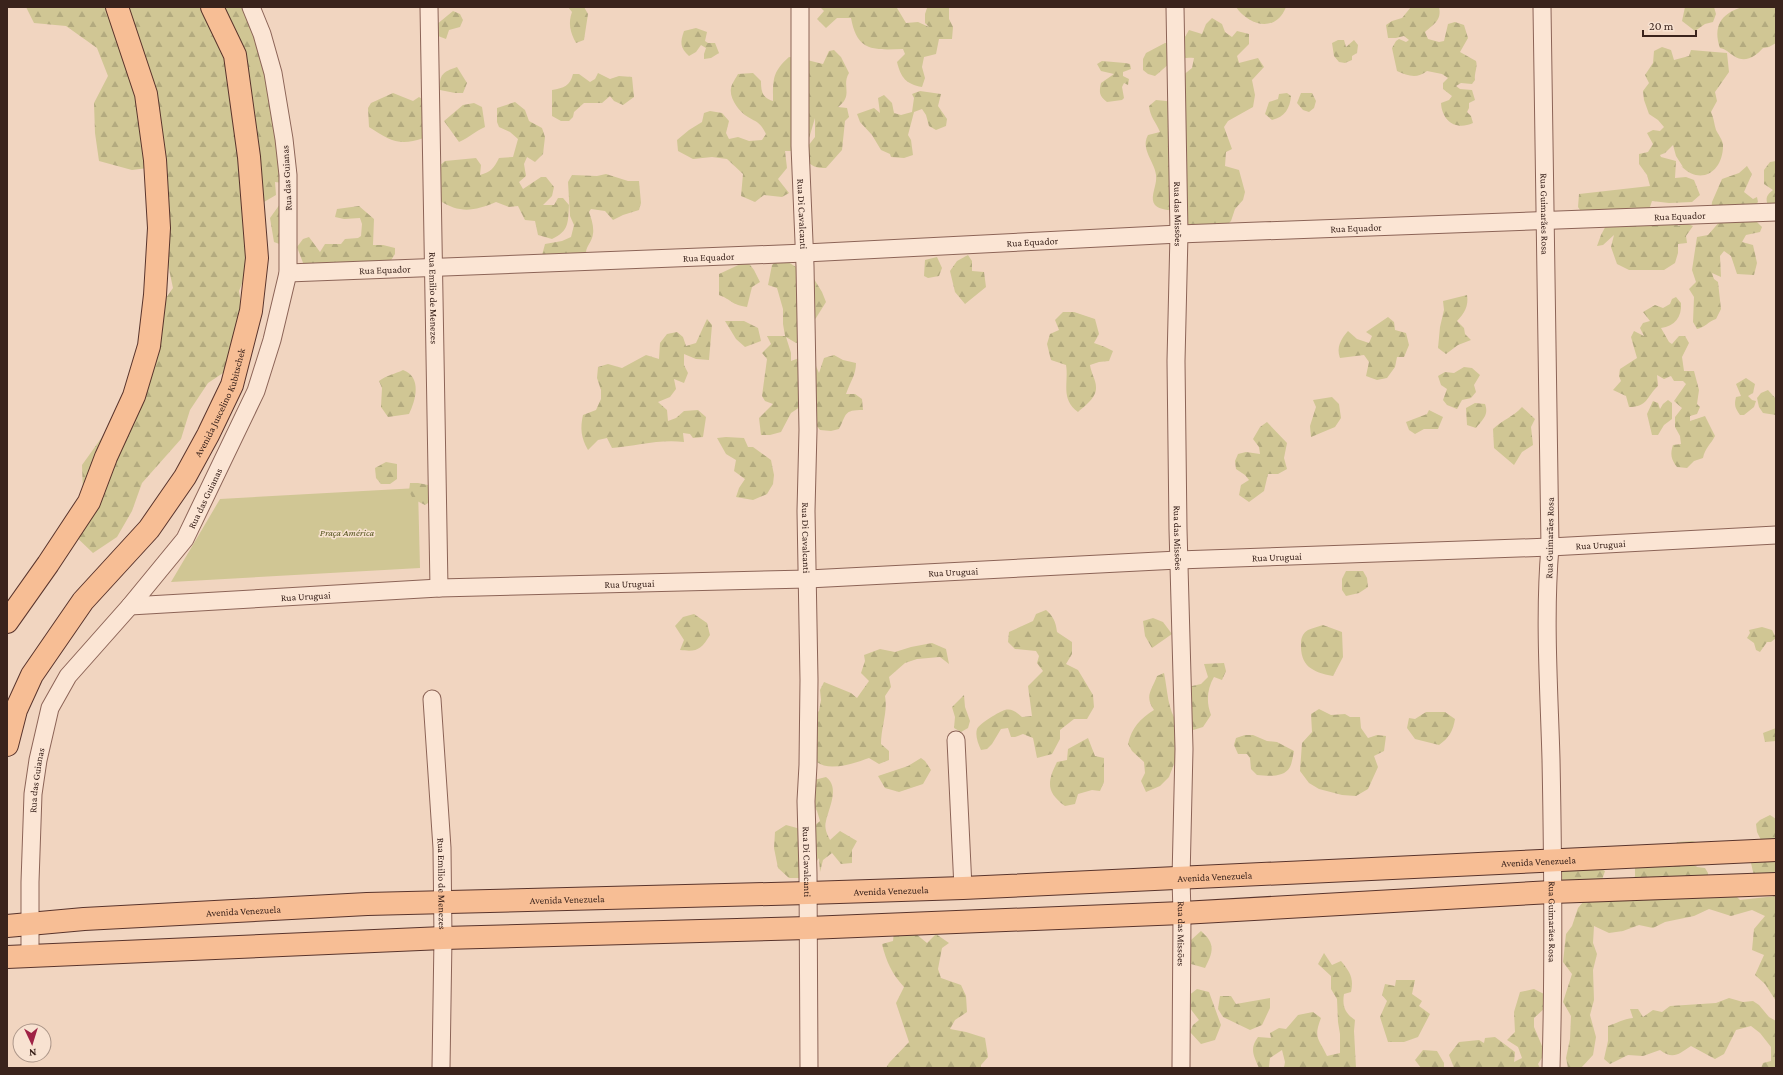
<svg xmlns="http://www.w3.org/2000/svg" width="1783" height="1075" font-family="'Crimson Pro',serif">
	<style>
		.green { fill: #d0c694 }
		.forest { fill: url(#forest-firs) }
		.lines { fill: none; stroke-linecap: round; stroke-linejoin: round }
		.minor-casing { stroke: #8c6457; stroke-width: 19 }
		.major-casing { stroke: #59342c; stroke-width: 24 }
		.minor { stroke: #fbe5d4; stroke-width: 17 }
		.major { stroke: #f7be95; stroke-width: 22 }
		.labels { text-anchor: middle; stroke-width: 3; stroke-linejoin: round; paint-order: stroke }
		.street-label { font-size: 10px; fill: #3a231c; stroke: #f8e2d1 }
		.park-label { font-size: 10px; font-style: italic; fill: #585721; stroke: #f8e2d1 }
	</style>
	<defs>
		<pattern id="forest-firs" width="22" height="20" patternUnits="userSpaceOnUse"><rect width="22" height="20" fill="#d0c694"/><path d="M5 1l3.5 6h-7zM16 11l3.5 6h-7z" fill="#b3aa7f"/></pattern>
	</defs>
	<rect width="100%" height="100%" fill="#f1d5c0"/>
	<path class="green" d="M418,488L420,568L171,582L220,499Z"/>
	<g class="forest">
		<path d="M26,7H200L217,34L216,7H248L261,42L283,183L275,182L276,195L285,198L282,245L274,242L270,218L280,204L279,196L276,195L264,202L255,230L252,258L239,291L243,318L226,371L208,383L190,410L181,439L142,483L132,511L117,537L93,553L71,532L83,494L82,465L115,419L156,312L173,288L160,227L156,167L132,170L99,161L95,133L94,103L108,76L97,48L66,26L34,23Z"/>
		<path d="M568,7H584L588,14L584,40L576,43C570,32 568,23 572,12Z"/>
		<path d="M820,7H894L897,8L906,23L918,22L929,27L925,23V14L927,8L949,7V19L953,27L952,39H939L936,54L924,57L922,67L925,78L922,87C906,84 901,78 897,62L905,54L903,49C874,50 857,52 851,18H837L826,28L817,19L824,11Z"/>
		<path d="M1236,7H1286C1276,33 1249,26 1236,7Z"/>
		<path d="M1411,7H1439C1442,20 1434,24 1425,32L1428,39L1439,42L1444,41L1448,24L1455,22L1464,25L1468,38L1460,52L1476,61C1478,67 1474,73 1475,80L1472,84L1461,83L1456,86L1460,89L1472,90L1475,100L1469,103V108L1467,112L1471,116L1473,123C1456,131 1442,121 1441,103L1449,100L1452,96L1443,89V83L1448,78L1442,74L1427,71C1417,79 1408,76 1397,71L1392,48L1396,41L1399,39L1406,42L1409,40L1404,36L1396,38H1388L1386,25L1392,21L1402,18Z"/>
		<path d="M1685,7H1714L1716,14L1713,22L1705,24L1695,31L1682,21Z"/>
		<path d="M1742,7H1776V43L1769,47L1763,48C1756,56 1745,64 1734,56C1729,53 1726,49 1720,48C1713,27 1720,14 1742,7Z"/>
		<path d="M453,11L460,14L463,20L460,27L449,30L446,39L438,36L436,25Z"/>
		<path d="M1212,18L1222,24L1225,32L1232,37L1237,31L1249,34V44L1237,56L1239,63L1258,58L1264,67L1252,80L1255,95L1253,107L1228,121L1224,127L1232,149L1226,152L1225,166L1239,170L1245,192L1243,200L1235,209L1231,221L1224,228L1187,231L1176,211C1169,210 1160,210 1155,205C1150,199 1155,189 1156,181C1159,165 1139,151 1148,135L1160,132C1156,122 1150,117 1149,106L1156,100L1176,102L1182,76L1192,68L1194,58C1175,56 1168,65 1155,76L1148,74L1143,70V59L1146,53L1165,43L1181,44L1189,30L1202,34L1206,24Z"/>
		<path d="M696,28L707,32L705,41L708,43H715L719,53L711,58L704,59V54L706,48L701,45L696,52L689,56C680,48 680,42 684,31Z"/>
		<path d="M1338,40H1344L1346,47L1354,40L1358,45L1357,53L1352,56V60L1345,63L1339,62L1334,56L1332,43Z"/>
		<path d="M1662,47L1671,50L1674,60L1689,56L1691,50L1727,53L1729,72L1715,92L1717,101L1711,112C1714,118 1714,124 1716,130C1718,134 1722,139 1723,144C1724,170 1702,187 1681,166L1683,167L1676,156L1673,145L1665,153L1660,155L1661,157L1676,161L1675,178L1686,177L1694,180L1700,195L1692,202L1669,203L1652,201L1649,210L1679,226L1683,222L1693,226L1686,236L1687,243L1678,244V253L1675,263L1664,270H1629L1617,264L1611,247L1614,235L1603,245L1597,246L1601,235L1611,216L1622,221L1623,227L1642,219L1582,213L1578,207L1579,194L1650,186L1647,175L1639,164V154L1648,152L1653,144L1647,133L1653,130L1660,131L1664,127L1658,120L1649,114L1644,100L1643,91L1649,83L1645,75L1653,63L1654,51Z"/>
		<path d="M834,50L841,57L849,73C841,86 854,95 838,107L847,108L849,117L845,121L842,150L826,168C817,168 811,167 806,159L808,146L815,137V118L807,145L797,151H785L787,168L778,179L789,193L782,197L764,195L755,202L741,196L743,174L727,159L712,157L693,159L678,151L677,140L689,130L702,122L704,113L710,111L722,113L729,121L726,133L729,139L738,137L749,141L762,140L766,134C760,122 758,123 748,117C739,112 729,98 731,88C732,83 736,78 738,74L753,73L761,81C761,91 762,98 773,101C773,80 772,72 789,57L799,58L823,64L829,51Z"/>
		<path d="M1102,61L1125,63L1130,64L1131,69L1123,72V76L1129,79L1128,85L1124,83L1122,87L1124,98L1122,100L1107,102C1099,96 1099,92 1101,83L1114,74L1101,71L1097,64Z"/>
		<path d="M457,67L467,83L463,93H455L440,90C439,74 443,72 457,67Z"/>
		<path d="M598,73L610,79L619,76L632,77L634,97L623,105L614,101L610,96L602,103H584L574,112L573,117L569,121H561L552,116V90C564,88 570,86 573,74H579L590,82L595,79Z"/>
		<path d="M920,91L941,94L938,106L947,119L946,126L936,130L929,126L926,115L922,109L914,112L908,135L911,140L913,155L904,158L891,157L890,154L881,150L872,135L860,122L857,114L874,108L880,113L878,98L884,95L892,103L894,113L901,115L912,112L914,98L912,94Z"/>
		<path d="M393,93L413,101L419,97L427,102L424,138C398,147 390,140 369,127L368,108L371,103Z"/>
		<path d="M1287,93L1291,96C1290,108 1285,117 1272,120L1265,114L1269,102L1278,99L1279,94Z"/>
		<path d="M1301,93H1312L1316,101L1314,108L1309,112L1303,110L1297,103Z"/>
		<path d="M515,102L525,110L529,121L542,128L545,137L543,154L535,162L527,157L524,164L526,176L519,182L523,189L541,177H546L554,187L552,196L543,205H554L558,198H563L569,205C568,223 569,231 552,239L538,235L535,221L525,220L518,206L509,207L496,202C474,211 460,214 439,200L438,167L445,161L476,158L481,165L480,175C491,172 494,168 499,158L513,157L518,139L510,132L499,127L497,122V108Z"/>
		<path d="M474,103L482,107L485,127C475,131 469,138 459,142L444,121L463,105Z"/>
		<path d="M1776,161V205L1768,206C1765,197 1767,195 1773,190L1764,184V170L1770,162Z"/>
		<path d="M1747,166L1752,174L1744,192L1753,199L1757,197L1758,202L1752,209L1753,218L1762,227L1760,232L1746,235L1742,242L1753,245L1757,263L1754,275L1737,274L1731,256L1724,251L1720,256L1721,277L1712,273L1714,279L1718,282L1721,309L1716,319C1709,321 1704,328 1697,329L1693,322L1694,297L1689,289L1696,282L1692,270L1697,237L1708,235L1721,220L1711,212L1712,202L1722,179L1739,173Z"/>
		<path d="M606,174L628,181H639L641,203L639,210L623,215L613,220L605,211L591,209L589,212C592,220 595,230 592,238C590,244 586,247 586,253L541,259L545,244L562,241L571,237L574,225L570,216L568,182L572,175L597,176Z"/>
		<path d="M359,206L374,219L373,245H383L395,248V254L388,265L305,268L297,247L303,239L309,237L320,252L325,244H341L345,239L358,238L361,236L362,224L360,218L344,219L335,217L337,209Z"/>
		<path d="M968,255L972,261V271L984,272L986,287L965,304L955,292L950,271L957,261Z"/>
		<path d="M780,257L796,267L801,278L814,279L822,292L826,302L816,318L806,328L803,341L796,343L786,337L791,353V361L802,357L815,364L819,373L824,358L834,355L843,360L856,363C856,375 850,382 846,394H855L862,399L863,410C843,410 847,414 839,429L831,431L820,430L814,423L809,397L797,409L791,413L781,432L770,435H761L759,418L773,404L765,401L762,396L767,359L762,353L771,344L767,336H785L783,324V309L777,288L768,285L772,265Z"/>
		<path d="M937,257L942,268L939,276L928,278L924,276L925,260Z"/>
		<path d="M747,261L754,270L760,282L752,287L747,307C732,305 732,300 719,295V274Z"/>
		<path d="M1467,295C1469,306 1464,314 1457,321L1464,328L1465,334L1471,340L1458,345L1446,354L1438,348L1440,327L1444,310L1443,301Z"/>
		<path d="M1676,297L1681,303C1682,317 1675,326 1661,328L1669,342L1672,344L1679,336H1685L1689,343L1682,357L1684,371H1694L1699,390L1697,404L1700,407L1697,414L1690,416V421L1705,416L1715,436C1711,444 1705,448 1703,458L1694,461L1687,468L1677,467C1671,459 1670,454 1673,445L1681,444L1680,436L1675,427V417L1682,408L1674,401L1686,384L1683,381H1674L1671,376L1664,379L1657,375L1658,386C1646,397 1648,407 1629,407L1626,396L1613,390L1621,381L1619,376L1620,369L1637,358L1631,337L1634,331L1644,336L1640,328L1643,323L1650,321L1643,312L1655,305L1663,308L1670,304L1672,299Z"/>
		<path d="M1063,312H1074L1095,319L1099,334L1094,343L1105,347L1113,351L1109,361L1099,362L1090,365C1091,373 1096,380 1096,387C1097,397 1085,406 1078,412C1060,399 1069,382 1066,365L1051,360L1047,344L1050,334L1059,330L1055,320Z"/>
		<path d="M1388,317L1394,322L1395,330L1406,333L1409,345L1404,357H1397L1395,367L1387,378L1377,380L1366,376L1369,362L1364,355L1340,358C1336,347 1341,339 1348,331L1357,339L1369,343L1372,336L1366,332Z"/>
		<path d="M707,319L712,325L709,360L696,359L684,354V365L688,373L684,383L674,379L676,389L670,397L658,402L667,410L668,421L676,418L684,411L698,410L706,417L703,437L693,438L690,434L683,433L684,442C659,439 636,446 612,448L607,438L598,440L588,450C581,438 580,428 583,415L596,410L601,399V390L597,378L598,367L608,364L622,368L646,355L659,359L660,343L667,334L677,332L683,337L686,346L696,343Z"/>
		<path d="M725,321H744L758,328L761,341L745,347L736,339Z"/>
		<path d="M1464,367L1472,368L1480,375L1474,385L1476,392L1471,398L1462,400L1457,409L1447,405L1443,400L1447,389L1441,385L1438,376L1445,372L1454,373Z"/>
		<path d="M403,370C422,377 416,400 409,414L388,417L381,407L382,388L379,381C387,375 395,374 403,370Z"/>
		<path d="M1746,378L1755,384L1753,393L1748,396L1752,400L1756,401L1754,407L1744,415H1740C1735,408 1734,405 1736,397L1741,396L1736,384Z"/>
		<path d="M1768,390L1776,399V415L1763,413L1759,407L1757,398L1761,393Z"/>
		<path d="M1332,397L1339,404L1341,418L1335,427L1311,437L1310,426L1316,407L1313,400Z"/>
		<path d="M1668,400L1672,403V419L1664,425L1658,435H1652L1647,414L1653,401L1658,403L1660,409L1663,404Z"/>
		<path d="M1475,403L1485,404C1489,415 1483,419 1476,428L1467,425L1466,408Z"/>
		<path d="M1522,407L1535,419L1531,427L1533,445L1522,452L1514,465L1494,448L1493,429C1502,420 1513,417 1522,407Z"/>
		<path d="M1429,410L1443,417L1438,429H1424L1415,434L1409,430L1406,422L1427,414Z"/>
		<path d="M1267,422L1287,443L1284,458L1287,469L1278,474H1268L1264,491L1249,502L1239,495L1241,485L1249,480L1245,475L1236,469L1235,461L1238,454L1246,452L1260,454L1259,447L1253,439L1260,427Z"/>
		<path d="M726,437L744,438L748,447H753L771,460L774,475L773,484L767,494L753,500L736,497L739,488L745,479L734,471L736,460L726,454L717,438Z"/>
		<path d="M386,462L397,464V479L390,484H381L376,478L375,468Z"/>
		<path d="M410,483H418L433,486L431,501L425,505L413,499L409,491Z"/>
		<path d="M1346,571H1363L1367,578L1368,587L1359,593L1346,596L1342,590V579Z"/>
		<path d="M1046,610C1053,616 1056,622 1057,632L1072,642V654L1066,664L1078,670L1093,695L1094,707L1087,719H1074L1060,730V739L1052,754L1037,758L1033,738L1023,734L1015,737H1011L1008,728L1001,729L992,744L987,749L981,750C978,743 975,736 977,729C979,724 1000,711 1005,710C1012,708 1017,713 1022,717L1032,716L1028,686L1043,671L1037,663L1039,656L1036,651L1015,649L1008,642L1009,632L1033,621L1036,614Z"/>
		<path d="M694,614L707,623L710,635C701,650 697,652 680,650L684,640L675,626L683,617Z"/>
		<path d="M1153,618L1163,622L1172,634L1152,648L1145,636L1143,621Z"/>
		<path d="M1323,625L1342,632L1343,657L1333,676C1312,672 1300,666 1301,643C1301,638 1303,633 1308,630C1312,628 1318,627 1323,625Z"/>
		<path d="M1762,627L1772,630L1776,638L1771,642H1767L1760,652L1756,650L1754,643L1747,638L1750,633L1749,630Z"/>
		<path d="M932,643L946,649L949,664L940,657L917,659L905,663L889,677L891,687L885,696C888,712 881,727 881,744L889,751V760L879,764L869,758C855,763 820,776 812,755C808,745 810,731 809,720L819,711L821,700L820,690L824,682L851,693L857,698L869,681L861,673L865,661L864,655L880,649L895,652L911,647Z"/>
		<path d="M1224,663L1226,671L1222,680L1214,677C1207,689 1206,702 1211,715L1203,727L1190,731L1179,751L1169,777L1160,786L1146,792L1141,781L1145,773L1144,762L1132,751L1128,744C1132,727 1140,719 1154,710C1144,696 1152,690 1157,676L1164,673C1168,692 1167,708 1178,724V696L1192,686L1201,684L1208,677L1204,664Z"/>
		<path d="M964,695L965,707L970,721L968,728L961,732L954,728L955,717L952,707Z"/>
		<path d="M1319,709L1331,715L1345,714L1350,717H1360L1361,728L1368,738L1377,735L1386,736L1384,751L1374,756L1378,767L1368,789L1356,796L1342,795L1319,789L1309,783L1300,771L1302,743L1312,732L1311,714Z"/>
		<path d="M1445,712L1455,719C1453,731 1449,738 1439,745L1415,739L1407,728L1409,718L1415,719L1426,712Z"/>
		<path d="M1776,728V741L1765,742L1763,733Z"/>
		<path d="M1245,735H1253L1267,741L1277,742L1294,751C1293,756 1292,763 1290,767C1284,778 1268,776 1257,775L1251,769L1250,758L1247,754H1238L1234,745L1236,738Z"/>
		<path d="M1088,738L1095,756L1104,758V782L1100,791L1092,790L1078,794L1075,804L1065,806C1046,792 1047,782 1057,762L1067,760L1068,749Z"/>
		<path d="M921,758L925,761L931,770L923,784L899,792L885,788L878,776L908,766Z"/>
		<path d="M826,777C840,787 829,808 826,821C824,828 827,834 830,840L840,831L857,841L852,850V863L841,864L832,853L823,860L820,872L819,858L805,878H789L778,868L774,848L775,832L786,825L808,831L820,821L817,811L809,798L814,780Z"/>
		<path d="M1770,815L1776,819V880L1754,876L1751,863L1762,842L1757,832L1756,824L1760,820Z"/>
		<path d="M1692,841L1699,843L1690,863L1697,867L1705,868L1708,873V880L1630,885L1635,876V865L1678,842Z"/>
		<path d="M1595,866L1605,871L1602,880L1554,881L1558,868Z"/>
		<path d="M1719,879L1740,900L1776,896V1001L1765,984L1755,975L1764,955L1752,950L1754,929L1765,916L1752,910L1731,916L1709,909L1694,916L1665,922L1653,928L1639,925L1623,931L1609,933L1594,926L1593,943L1597,954L1593,970L1594,1000L1590,1015L1596,1037L1593,1055L1581,1068H1568L1566,1058L1570,1039L1571,1016L1563,1002L1572,974L1563,962L1566,934L1572,926L1578,908L1589,895Z"/>
		<path d="M894,931L916,934L927,943L936,934L949,943L942,948L938,969L941,978L961,985L966,996L967,1012L955,1020L950,1029L966,1032L985,1038L988,1057L981,1065V1068H886L889,1063L909,1042L896,1003L904,987C892,974 886,961 882,944L893,941Z"/>
		<path d="M1201,931C1216,944 1213,952 1205,968L1191,964L1185,952L1191,940Z"/>
		<path d="M1324,953L1332,965L1341,961C1350,972 1354,978 1351,992L1344,994C1342,1006 1345,1013 1355,1020L1354,1031L1356,1068H1284L1285,1062L1282,1050L1270,1058L1269,1067L1259,1068C1254,1056 1249,1049 1258,1037L1271,1038L1270,1033L1279,1028L1286,1029L1298,1015L1313,1012L1321,1018C1313,1039 1319,1038 1327,1056L1340,1053V1034L1338,1022L1337,999L1331,989V976L1318,964Z"/>
		<path d="M1396,980H1415L1412,994L1422,1001L1419,1006L1430,1014L1418,1037L1404,1042H1388L1380,1017L1387,1001L1382,995L1385,984L1395,986Z"/>
		<path d="M1197,989L1209,992L1221,1025L1215,1040L1201,1044L1190,1032L1193,1025L1199,1020L1186,1003L1188,996Z"/>
		<path d="M1534,989L1544,994L1546,1007L1534,1018V1027L1545,1053L1538,1064L1540,1068H1454L1449,1055L1459,1042L1479,1040L1484,1043L1485,1038L1495,1037L1515,1052L1514,1062L1522,1058L1518,1047L1507,1040L1515,1032L1514,1012L1520,992Z"/>
		<path d="M1220,996H1231L1236,1004L1270,998V1008L1262,1025L1250,1030L1223,1017L1218,1009Z"/>
		<path d="M1729,998L1743,1002L1753,1001L1759,1005L1769,1017L1776,1021V1068H1761L1763,1063L1771,1061V1047L1760,1033L1751,1026L1736,1030L1724,1054L1715,1059L1691,1046C1679,1054 1673,1060 1660,1050L1643,1056L1628,1055L1610,1064L1604,1059L1608,1041V1026C1617,1023 1623,1019 1633,1018L1630,1009H1638L1643,1017L1653,1010L1662,1012L1670,1006L1716,1003Z"/>
		<path d="M1423,1050L1437,1051L1444,1063V1068H1421L1415,1060Z"/>
	</g>
	<g class="lines">
		<defs>
			<g id="minor">
				<path id="s1" d="M429,7L439,588"/>
				<path id="s2" d="M800,7V146L805,266L808,430L806,511L809,680L808,765L806,801L808,874L809,1068"/>
				<path id="s3" d="M1175,7L1179,234L1176,361L1178,529L1184,749L1181,879L1182,913L1181,1068"/>
				<path id="s4" d="M1542,7L1550,547C1544,617 1549,689 1551,759C1553,862 1554,965 1551,1068"/>
				<path id="s5" d="M288,273L805,253L1179,234L1776,212"/>
				<path id="s6" d="M130,606L439,588L808,579L1178,560L1550,547L1776,535"/>
				<path id="s7" d="M432,699L442,848L443,938L441,1068"/>
				<path d="M956,740L963,888"/>
				<path id="s8" d="M30,956V882L33,794L38,760L50,708L68,676L130,606L185,539L256,391L272,340L288,273V175L284,139L273,73L262,34L251,7"/>
			</g>
			<g id="major">
				<path d="M7,622L48,564L89,502L106,457L134,396L149,346L155,295L159,228L155,160L146,94L117,7"/>
				<path id="s9" d="M7,745L16,710L32,675L83,601L149,529L185,477L208,435L232,385L251,311L257,258L249,157L235,55L212,7"/>
				<path id="s10" d="M7,926L84,919L367,904L808,893L963,888L1776,850"/>
				<path d="M7,957L443,938L808,928L1182,913L1552,892L1776,884"/>
			</g>
		</defs>
		<use href="#minor" class="minor-casing"/>
		<use href="#major" class="major-casing"/>
		<use href="#minor" class="minor"/>
		<use href="#major" class="major"/>
	</g>
	<g class="labels">
		<g class="street-label">
			<text transform="translate(286 178) rotate(-93)" y="4">Rua das Guianas</text>
			<text dy="4" stroke="none"><textPath href="#s2" startOffset="207">Rua Di Cavalcanti</textPath></text>
			<text dy="4" stroke="none"><textPath href="#s3" startOffset="207">Rua das Missões</textPath></text>
			<text dy="4" stroke="none"><textPath href="#s4" startOffset="207">Rua Guimarães Rosa</textPath></text>
			<text dy="4" stroke="none"><textPath href="#s5" startOffset="1393">Rua Equador</textPath></text>
			<text dy="4" stroke="none"><textPath href="#s5" startOffset="1069">Rua Equador</textPath></text>
			<text dy="4" stroke="none"><textPath href="#s5" startOffset="745">Rua Equador</textPath></text>
			<text dy="4" stroke="none"><textPath href="#s5" startOffset="421">Rua Equador</textPath></text>
			<text dy="4" stroke="none"><textPath href="#s5" startOffset="97">Rua Equador</textPath></text>
			<text dy="4" stroke="none"><textPath href="#s1" startOffset="291">Rua Emilio de Menezes</textPath></text>
			<text dy="4" stroke="none"><textPath href="#s9" startOffset="408">Avenida Juscelino Kubitschek</textPath></text>
			<text dy="4" stroke="none"><textPath href="#s8" startOffset="512">Rua das Guianas</textPath></text>
			<text dy="4" stroke="none"><textPath href="#s2" startOffset="531">Rua Di Cavalcanti</textPath></text>
			<text dy="4" stroke="none"><textPath href="#s3" startOffset="531">Rua das Missões</textPath></text>
			<text transform="translate(1549 538) rotate(-89)" y="4">Rua Guimarães Rosa</text>
			<text dy="4" stroke="none"><textPath href="#s6" startOffset="1472">Rua Uruguai</textPath></text>
			<text dy="4" stroke="none"><textPath href="#s6" startOffset="1148">Rua Uruguai</textPath></text>
			<text dy="4" stroke="none"><textPath href="#s6" startOffset="824">Rua Uruguai</textPath></text>
			<text dy="4" stroke="none"><textPath href="#s6" startOffset="500">Rua Uruguai</textPath></text>
			<text dy="4" stroke="none"><textPath href="#s6" startOffset="176">Rua Uruguai</textPath></text>
			<text dy="4" stroke="none"><textPath href="#s8" startOffset="176">Rua das Guianas</textPath></text>
			<text dy="4" stroke="none"><textPath href="#s2" startOffset="855">Rua Di Cavalcanti</textPath></text>
			<text dy="4" stroke="none"><textPath href="#s10" startOffset="1533">Avenida Venezuela</textPath></text>
			<text dy="4" stroke="none"><textPath href="#s10" startOffset="1209">Avenida Venezuela</textPath></text>
			<text dy="4" stroke="none"><textPath href="#s7" startOffset="185">Rua Emilio de Menezes</textPath></text>
			<text dy="4" stroke="none"><textPath href="#s10" startOffset="885">Avenida Venezuela</textPath></text>
			<text dy="4" stroke="none"><textPath href="#s10" startOffset="561">Avenida Venezuela</textPath></text>
			<text dy="4" stroke="none"><textPath href="#s10" startOffset="237">Avenida Venezuela</textPath></text>
			<text dy="4" stroke="none"><textPath href="#s4" startOffset="915">Rua Guimarães Rosa</textPath></text>
			<text dy="4" stroke="none"><textPath href="#s3" startOffset="927">Rua das Missões</textPath></text>
		</g>
		<g class="park-label">
			<text x="347" y="536">Praça América</text>
		</g>
	</g>
	<rect width="1783" height="1075" fill="none" stroke="#3a231c" stroke-width="16"/>
	<g transform="translate(32 1043) rotate(176)"><circle r="19" fill="#f8e2d1" stroke="#ac9689"/>
	<path d="M0-3L7 15L0 10L-7 15Z" fill="#9f2346"/>
	<text y="-6" font-size="11" font-weight="bold" text-anchor="middle" fill="#3a231c">N</text>
	</g>
	<path d="M1643 30v6h53v-6" fill="none" stroke="#3a231c" stroke-width="2"/>
	<text x="1649" y="30" font-size="12" fill="#3a231c" stroke="#f8e2d1" stroke-width="3" paint-order="stroke">20 m</text>
</svg>
